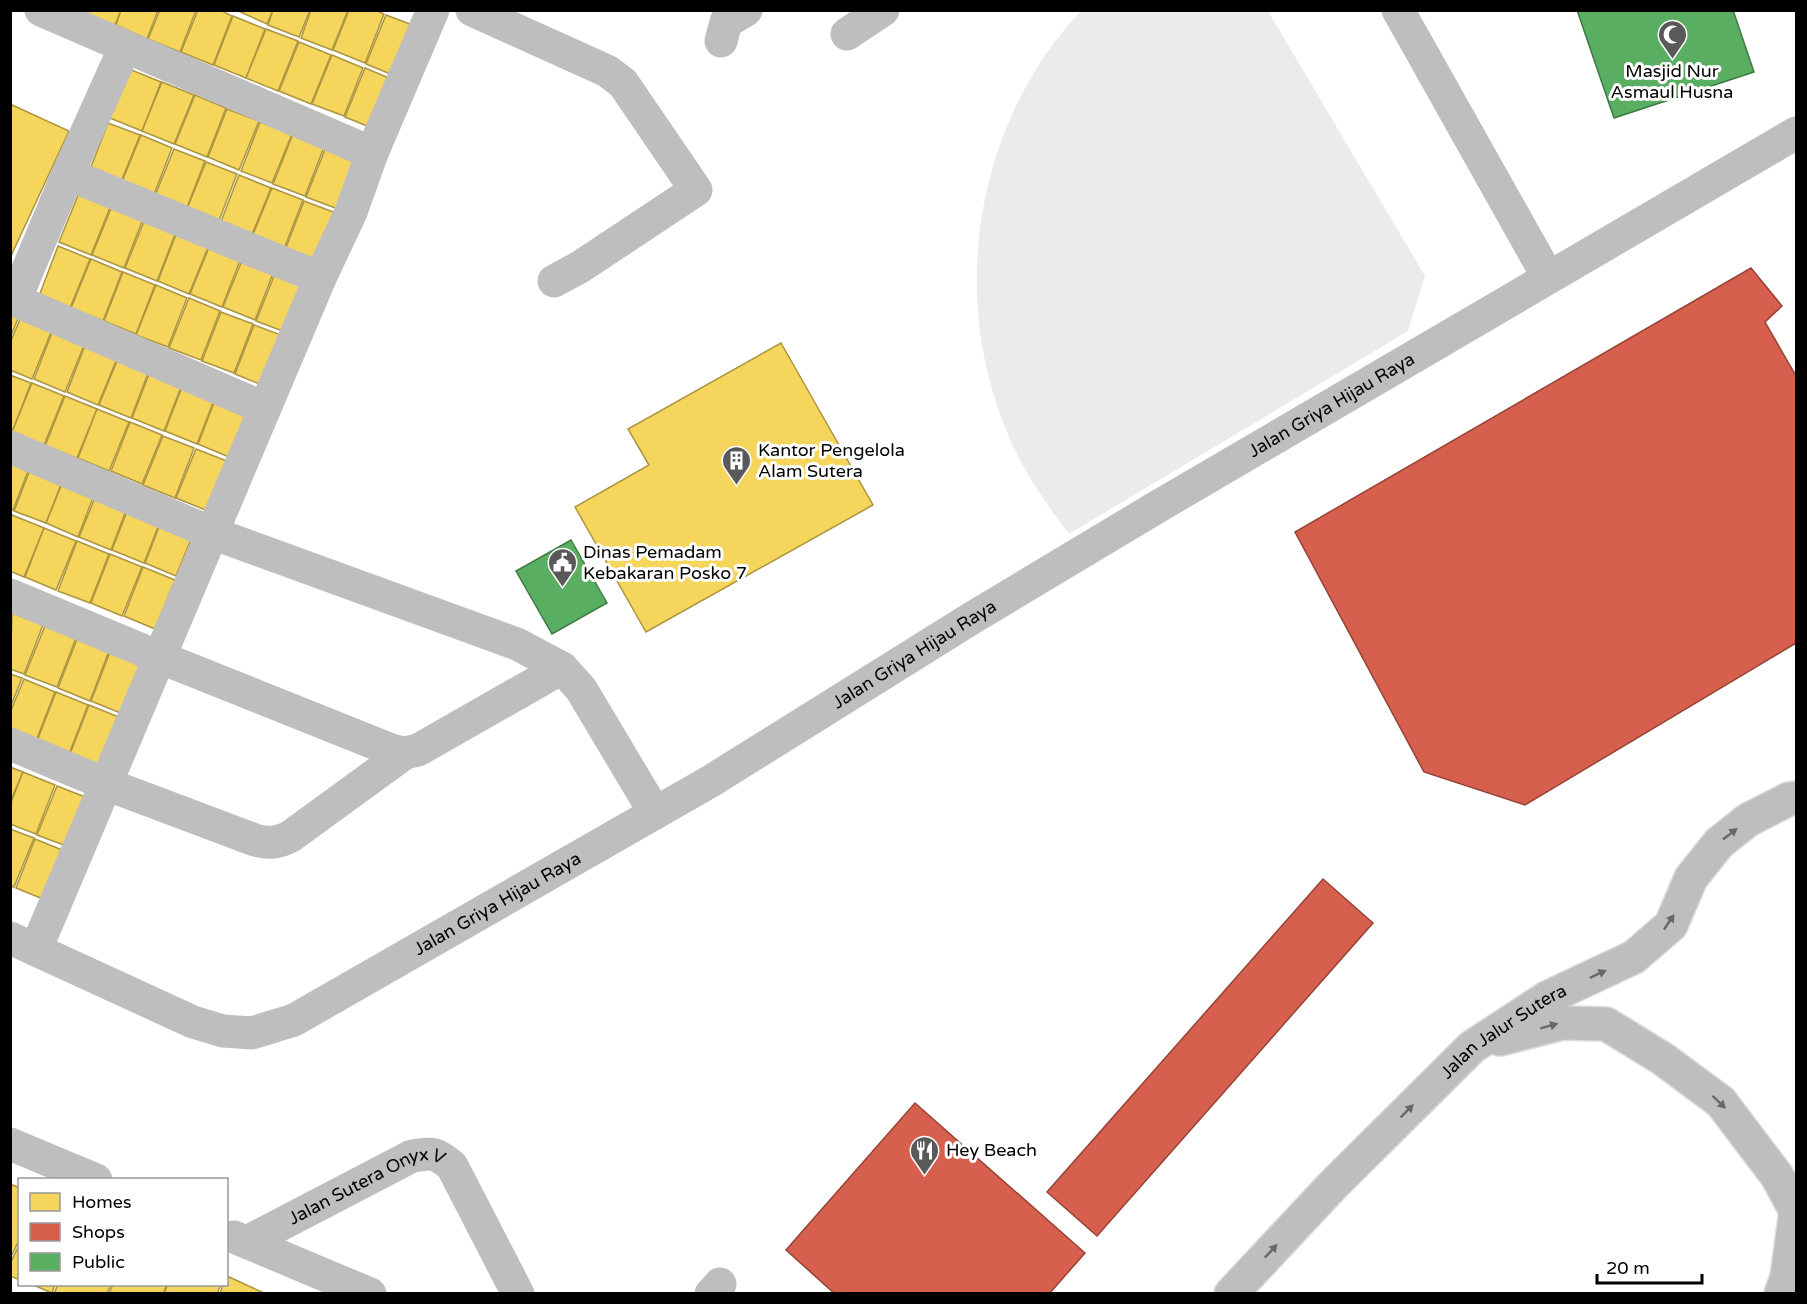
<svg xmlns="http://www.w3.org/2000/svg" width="1807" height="1304" font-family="'Varela Round',sans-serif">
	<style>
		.green { fill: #ebebeb }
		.homes { fill: #f6d55c; stroke: #ac9540; stroke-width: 1.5 }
		.shops { fill: #d6604d; stroke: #964336; stroke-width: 1.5 }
		.public { fill: #5aae61; stroke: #3f7a44; stroke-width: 1.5 }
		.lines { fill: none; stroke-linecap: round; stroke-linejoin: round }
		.major-casing { stroke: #dbdbdb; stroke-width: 36 }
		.minor { stroke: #bebebe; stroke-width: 33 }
		.major { stroke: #bebebe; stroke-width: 33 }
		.oneway { fill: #686868 }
		.labels { text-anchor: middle; stroke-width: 6; stroke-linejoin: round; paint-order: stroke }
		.poi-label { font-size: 18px; fill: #000; stroke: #fff; text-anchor: start }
		.street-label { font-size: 18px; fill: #000; stroke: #fff }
	</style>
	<rect width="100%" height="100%" fill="#fff"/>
	<path class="green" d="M1081,11H1268L1425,276L1408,331L1069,534C1050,509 1033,485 1019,458C945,314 970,128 1081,11Z"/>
	<g class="homes">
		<path d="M84,10H121L115,25L83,13Z"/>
		<path d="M121,10H158L147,39L116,25Z"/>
		<path d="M160,10H196L180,52L148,39Z"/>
		<path d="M198,10H220L232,16L213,65L181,52Z"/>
		<path d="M236,10H273L267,24Z"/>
		<path d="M273,10H310L299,37L268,25Z"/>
		<path d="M311,10H348L332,50L301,38Z"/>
		<path d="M349,10H376L384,14L365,63L333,50Z"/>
		<path d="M386,15L418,27L398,77L366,64Z"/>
		<path d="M233,16L265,29L246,78L214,65Z"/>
		<path d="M266,29L298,41L278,91L246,78Z"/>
		<path d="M299,42L331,55L311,104L279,91Z"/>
		<path d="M332,55L363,68L344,116L312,104Z"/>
		<path d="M365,68L396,81L377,130L345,117Z"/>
		<path d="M129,69L161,82L142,131L110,118Z"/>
		<path d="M162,82L194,95L174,144L142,131Z"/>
		<path d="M195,95L226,108L207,157L175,144Z"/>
		<path d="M10,104L69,131L10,258Z"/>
		<path d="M227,109L259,121L239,170L208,157Z"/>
		<path d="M260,122L292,134L272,183L241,171Z"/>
		<path d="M108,123L140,135L120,184L89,172Z"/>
		<path d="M293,134L324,147L305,196L273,184Z"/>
		<path d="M141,135L172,148L153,197L121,184Z"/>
		<path d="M326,147L357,160L338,209L306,197Z"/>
		<path d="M174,149L205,161L186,210L154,198Z"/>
		<path d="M206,162L237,174L218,223L186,211Z"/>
		<path d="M239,175L271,188L251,237L220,224Z"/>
		<path d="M272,188L303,200L284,249L252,237Z"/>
		<path d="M79,193L111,205L91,255L59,242Z"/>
		<path d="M304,201L336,213L317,263L285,250Z"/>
		<path d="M112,206L143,219L124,268L92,255Z"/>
		<path d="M145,219L176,232L157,281L125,268Z"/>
		<path d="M177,232L209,245L189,294L158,281Z"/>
		<path d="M210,245L241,258L222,307L190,294Z"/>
		<path d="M58,246L90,259L70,308L39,296Z"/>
		<path d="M243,258L274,271L255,320L223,307Z"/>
		<path d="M91,259L122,272L103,321L71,308Z"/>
		<path d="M276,271L307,284L288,333L256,321Z"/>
		<path d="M123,272L155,285L136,334L104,321Z"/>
		<path d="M156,285L187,298L168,347L136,335Z"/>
		<path d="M189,298L220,311L201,360L169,348Z"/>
		<path d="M221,312L253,324L234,373L202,361Z"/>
		<path d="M10,313L19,316L10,338Z"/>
		<path d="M21,317L52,330L32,379L10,370V343Z"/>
		<path d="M254,325L286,337L267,387L235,374Z"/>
		<path d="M53,330L85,343L65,392L34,379Z"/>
		<path d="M86,343L118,356L98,405L67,392Z"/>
		<path d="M781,343L873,505L646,632L575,507L649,465L628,429Z"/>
		<path d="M119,356L150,368L131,418L99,405Z"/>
		<path d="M151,369L183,382L164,431L132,418Z"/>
		<path d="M10,375L31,383L12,432H10Z"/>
		<path d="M184,382L216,395L197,444L165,431Z"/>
		<path d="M32,383L64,396L44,445L12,432Z"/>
		<path d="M217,395L249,408L229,457L198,444Z"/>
		<path d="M65,396L97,409L77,458L45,446Z"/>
		<path d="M97,409L129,422L109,471L78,458Z"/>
		<path d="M130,422L162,435L142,484L111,471Z"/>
		<path d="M163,436L194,448L175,498L143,485Z"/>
		<path d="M196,449L227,461L208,511L176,498Z"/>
		<path d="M10,453L32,461L13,510L10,509Z"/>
		<path d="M33,462L65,474L46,523L14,511Z"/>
		<path d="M66,474L97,487L78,537L46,523Z"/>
		<path d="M99,488L130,500L111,550L79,537Z"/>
		<path d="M131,501L163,514L144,563L112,550Z"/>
		<path d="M164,514L196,527L176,576L145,563Z"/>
		<path d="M12,515L44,528L24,577L10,571V519Z"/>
		<path d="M44,528L76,541L56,590L25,577Z"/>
		<path d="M77,541L109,554L90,603L58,591Z"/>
		<path d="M110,554L142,567L122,616L91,603Z"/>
		<path d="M143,567L175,580L155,629L124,616Z"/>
		<path d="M12,613L43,625L24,674L10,669Z"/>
		<path d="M45,626L76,638L57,687L25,675Z"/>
		<path d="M77,639L109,651L90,701L58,688Z"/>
		<path d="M110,652L142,665L123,714L91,701Z"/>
		<path d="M10,674L22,678L10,708Z"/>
		<path d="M24,679L55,692L36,741L10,731V713Z"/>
		<path d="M56,692L88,705L69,754L37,741Z"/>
		<path d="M89,705L121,718L101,767L70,754Z"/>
		<path d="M10,767L23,772L10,802Z"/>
		<path d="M23,772L55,785L36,834L10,824V805Z"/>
		<path d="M57,786L88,798L69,847L37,835Z"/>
		<path d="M10,829L34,838L14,887L10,886Z"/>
		<path d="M35,839L67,852L48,901L16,888Z"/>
		<path d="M10,1184L20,1188V1238L10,1259Z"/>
		<path d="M20,1243V1280L10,1276V1264Z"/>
		<path d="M227,1276L266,1294H220L223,1284H226Z"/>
		<path d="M31,1284H55L52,1293Z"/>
		<path d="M58,1284H111L107,1294H54Z"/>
		<path d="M113,1284H167L163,1294H109Z"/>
		<path d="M168,1284H221L217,1294H164Z"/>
	</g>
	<g class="shops">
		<path d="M1751,268L1782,306L1765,322L1796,376V643L1525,805L1424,772L1295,532Z"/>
		<path d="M1323,879L1373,923L1097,1236L1047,1192Z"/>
		<path d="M915,1103L1085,1253L1049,1294H835L786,1250Z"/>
	</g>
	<g class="public">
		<path d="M1577,10H1733L1754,72L1614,118Z"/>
		<path d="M571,540L607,603L552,634L516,571Z"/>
	</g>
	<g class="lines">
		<defs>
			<g id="major">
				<path d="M1500,1039L1562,1023L1606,1024L1663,1059L1721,1102L1777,1176L1796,1211L1787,1277L1781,1294"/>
				<path id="s3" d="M1231,1294L1333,1185L1472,1047L1547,998L1634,957L1671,925L1691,878L1719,843L1748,820L1789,799L1796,798"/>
			</g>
		</defs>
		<use href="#major" class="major-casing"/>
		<g class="minor">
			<path d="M41,10L372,153"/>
			<path d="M472,10L607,71L623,83L696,190L580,267L554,281"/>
			<path d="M1398,10L1548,277"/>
			<path d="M847,34L883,10"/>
			<path d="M721,41L726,22L746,10"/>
			<path d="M68,174L125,47"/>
			<path d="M10,298L264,408"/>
			<path d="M15,300L68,174L320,278"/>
			<path d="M10,447L212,533L517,644L562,668L581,689L655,813"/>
			<path d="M10,595L159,657L394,751L405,753L418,750L562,668"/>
			<path d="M10,744L106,784L255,840C269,844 278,843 291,836L405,753"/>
			<path id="s1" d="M10,938L193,1022L223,1031L252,1033L294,1020L711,781L972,618L1152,510L1796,133"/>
			<path d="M36,949L320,278L351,212L372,153L433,10"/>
			<path d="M10,1144L96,1180"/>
			<path d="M234,1237L370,1294"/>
			<path id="s2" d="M247,1242L412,1156C433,1153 435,1152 452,1166L518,1294"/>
			<path d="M711,1294L720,1284"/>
		</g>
		<use href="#major" class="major"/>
	</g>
	<defs><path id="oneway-solid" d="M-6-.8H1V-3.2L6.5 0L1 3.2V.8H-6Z" transform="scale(1.5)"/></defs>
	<g class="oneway">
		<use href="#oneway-solid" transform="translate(1730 834) rotate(-38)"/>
		<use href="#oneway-solid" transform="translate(1669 922) rotate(-56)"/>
		<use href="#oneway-solid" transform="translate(1598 974) rotate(-25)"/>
		<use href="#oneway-solid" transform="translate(1549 1026) rotate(-15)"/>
		<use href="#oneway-solid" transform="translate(1719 1102) rotate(44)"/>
		<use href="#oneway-solid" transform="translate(1407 1111) rotate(-45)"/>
		<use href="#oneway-solid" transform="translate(1271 1251) rotate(-47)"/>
	</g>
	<defs>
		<symbol id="mosque-pin" viewBox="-11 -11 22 30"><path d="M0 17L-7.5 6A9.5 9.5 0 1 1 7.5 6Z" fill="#595959" stroke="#fff"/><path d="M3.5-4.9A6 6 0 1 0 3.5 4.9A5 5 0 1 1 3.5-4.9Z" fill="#fff"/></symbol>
		<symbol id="building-pin" viewBox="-11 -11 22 30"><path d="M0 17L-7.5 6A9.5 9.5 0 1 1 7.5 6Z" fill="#595959" stroke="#fff"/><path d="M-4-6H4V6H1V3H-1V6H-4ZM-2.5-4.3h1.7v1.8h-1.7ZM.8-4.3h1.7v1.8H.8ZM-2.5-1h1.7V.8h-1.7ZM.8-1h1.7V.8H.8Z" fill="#fff"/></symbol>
		<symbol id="civic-pin" viewBox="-11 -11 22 30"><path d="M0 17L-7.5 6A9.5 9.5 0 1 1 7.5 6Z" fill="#595959" stroke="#fff"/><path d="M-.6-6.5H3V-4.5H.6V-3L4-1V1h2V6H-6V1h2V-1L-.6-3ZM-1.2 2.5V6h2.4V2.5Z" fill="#fff"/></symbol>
		<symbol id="restaurant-pin" viewBox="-11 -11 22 30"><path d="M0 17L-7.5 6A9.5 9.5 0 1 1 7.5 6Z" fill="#595959" stroke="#fff"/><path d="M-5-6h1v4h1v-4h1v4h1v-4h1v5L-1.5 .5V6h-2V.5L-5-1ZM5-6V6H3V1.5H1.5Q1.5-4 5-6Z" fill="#fff"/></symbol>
	</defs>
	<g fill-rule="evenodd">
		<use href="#mosque-pin" x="1656" y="18" width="33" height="45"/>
		<use href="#building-pin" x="720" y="444" width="33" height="45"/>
		<use href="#civic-pin" x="546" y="546" width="33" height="45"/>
		<use href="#restaurant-pin" x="908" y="1134" width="33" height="45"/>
	</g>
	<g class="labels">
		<g class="poi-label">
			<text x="1672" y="77" text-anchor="middle">Masjid Nur<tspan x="1672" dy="21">Asmaul Husna</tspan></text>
			<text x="758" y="456">Kantor Pengelola<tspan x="758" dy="21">Alam Sutera</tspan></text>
			<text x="583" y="558">Dinas Pemadam<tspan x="583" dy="21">Kebakaran Posko 7</tspan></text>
			<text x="946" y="1156">Hey Beach</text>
		</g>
		<g class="street-label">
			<text dy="6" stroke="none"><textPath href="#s1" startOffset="1512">Jalan Griya Hijau Raya</textPath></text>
			<text dy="6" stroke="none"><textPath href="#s1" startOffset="1026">Jalan Griya Hijau Raya</textPath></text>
			<text dy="6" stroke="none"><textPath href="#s1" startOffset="540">Jalan Griya Hijau Raya</textPath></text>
			<text dy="6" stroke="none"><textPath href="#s3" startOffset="380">Jalan Jalur Sutera</textPath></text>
			<text dy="6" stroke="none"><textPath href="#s2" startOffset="134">Jalan Sutera Onyx V</textPath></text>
		</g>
	</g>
	<rect width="1807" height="1304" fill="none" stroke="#000000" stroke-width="24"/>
	<rect x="18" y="1178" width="210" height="108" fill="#ffffff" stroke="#999999" stroke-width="1.5"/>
	<rect x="30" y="1193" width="30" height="18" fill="#f6d55c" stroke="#999999" stroke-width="1.5"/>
	<text x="72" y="1208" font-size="18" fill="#000000">Homes</text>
	<rect x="30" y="1223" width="30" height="18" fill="#d6604d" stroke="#999999" stroke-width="1.5"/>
	<text x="72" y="1238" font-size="18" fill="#000000">Shops</text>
	<rect x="30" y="1253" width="30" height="18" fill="#5aae61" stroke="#999999" stroke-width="1.5"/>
	<text x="72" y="1268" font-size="18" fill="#000000">Public</text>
	<path d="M1597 1274v9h105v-9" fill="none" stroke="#000000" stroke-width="3"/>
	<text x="1606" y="1274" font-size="18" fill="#000000" stroke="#ffffff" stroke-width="4.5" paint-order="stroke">20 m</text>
</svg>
